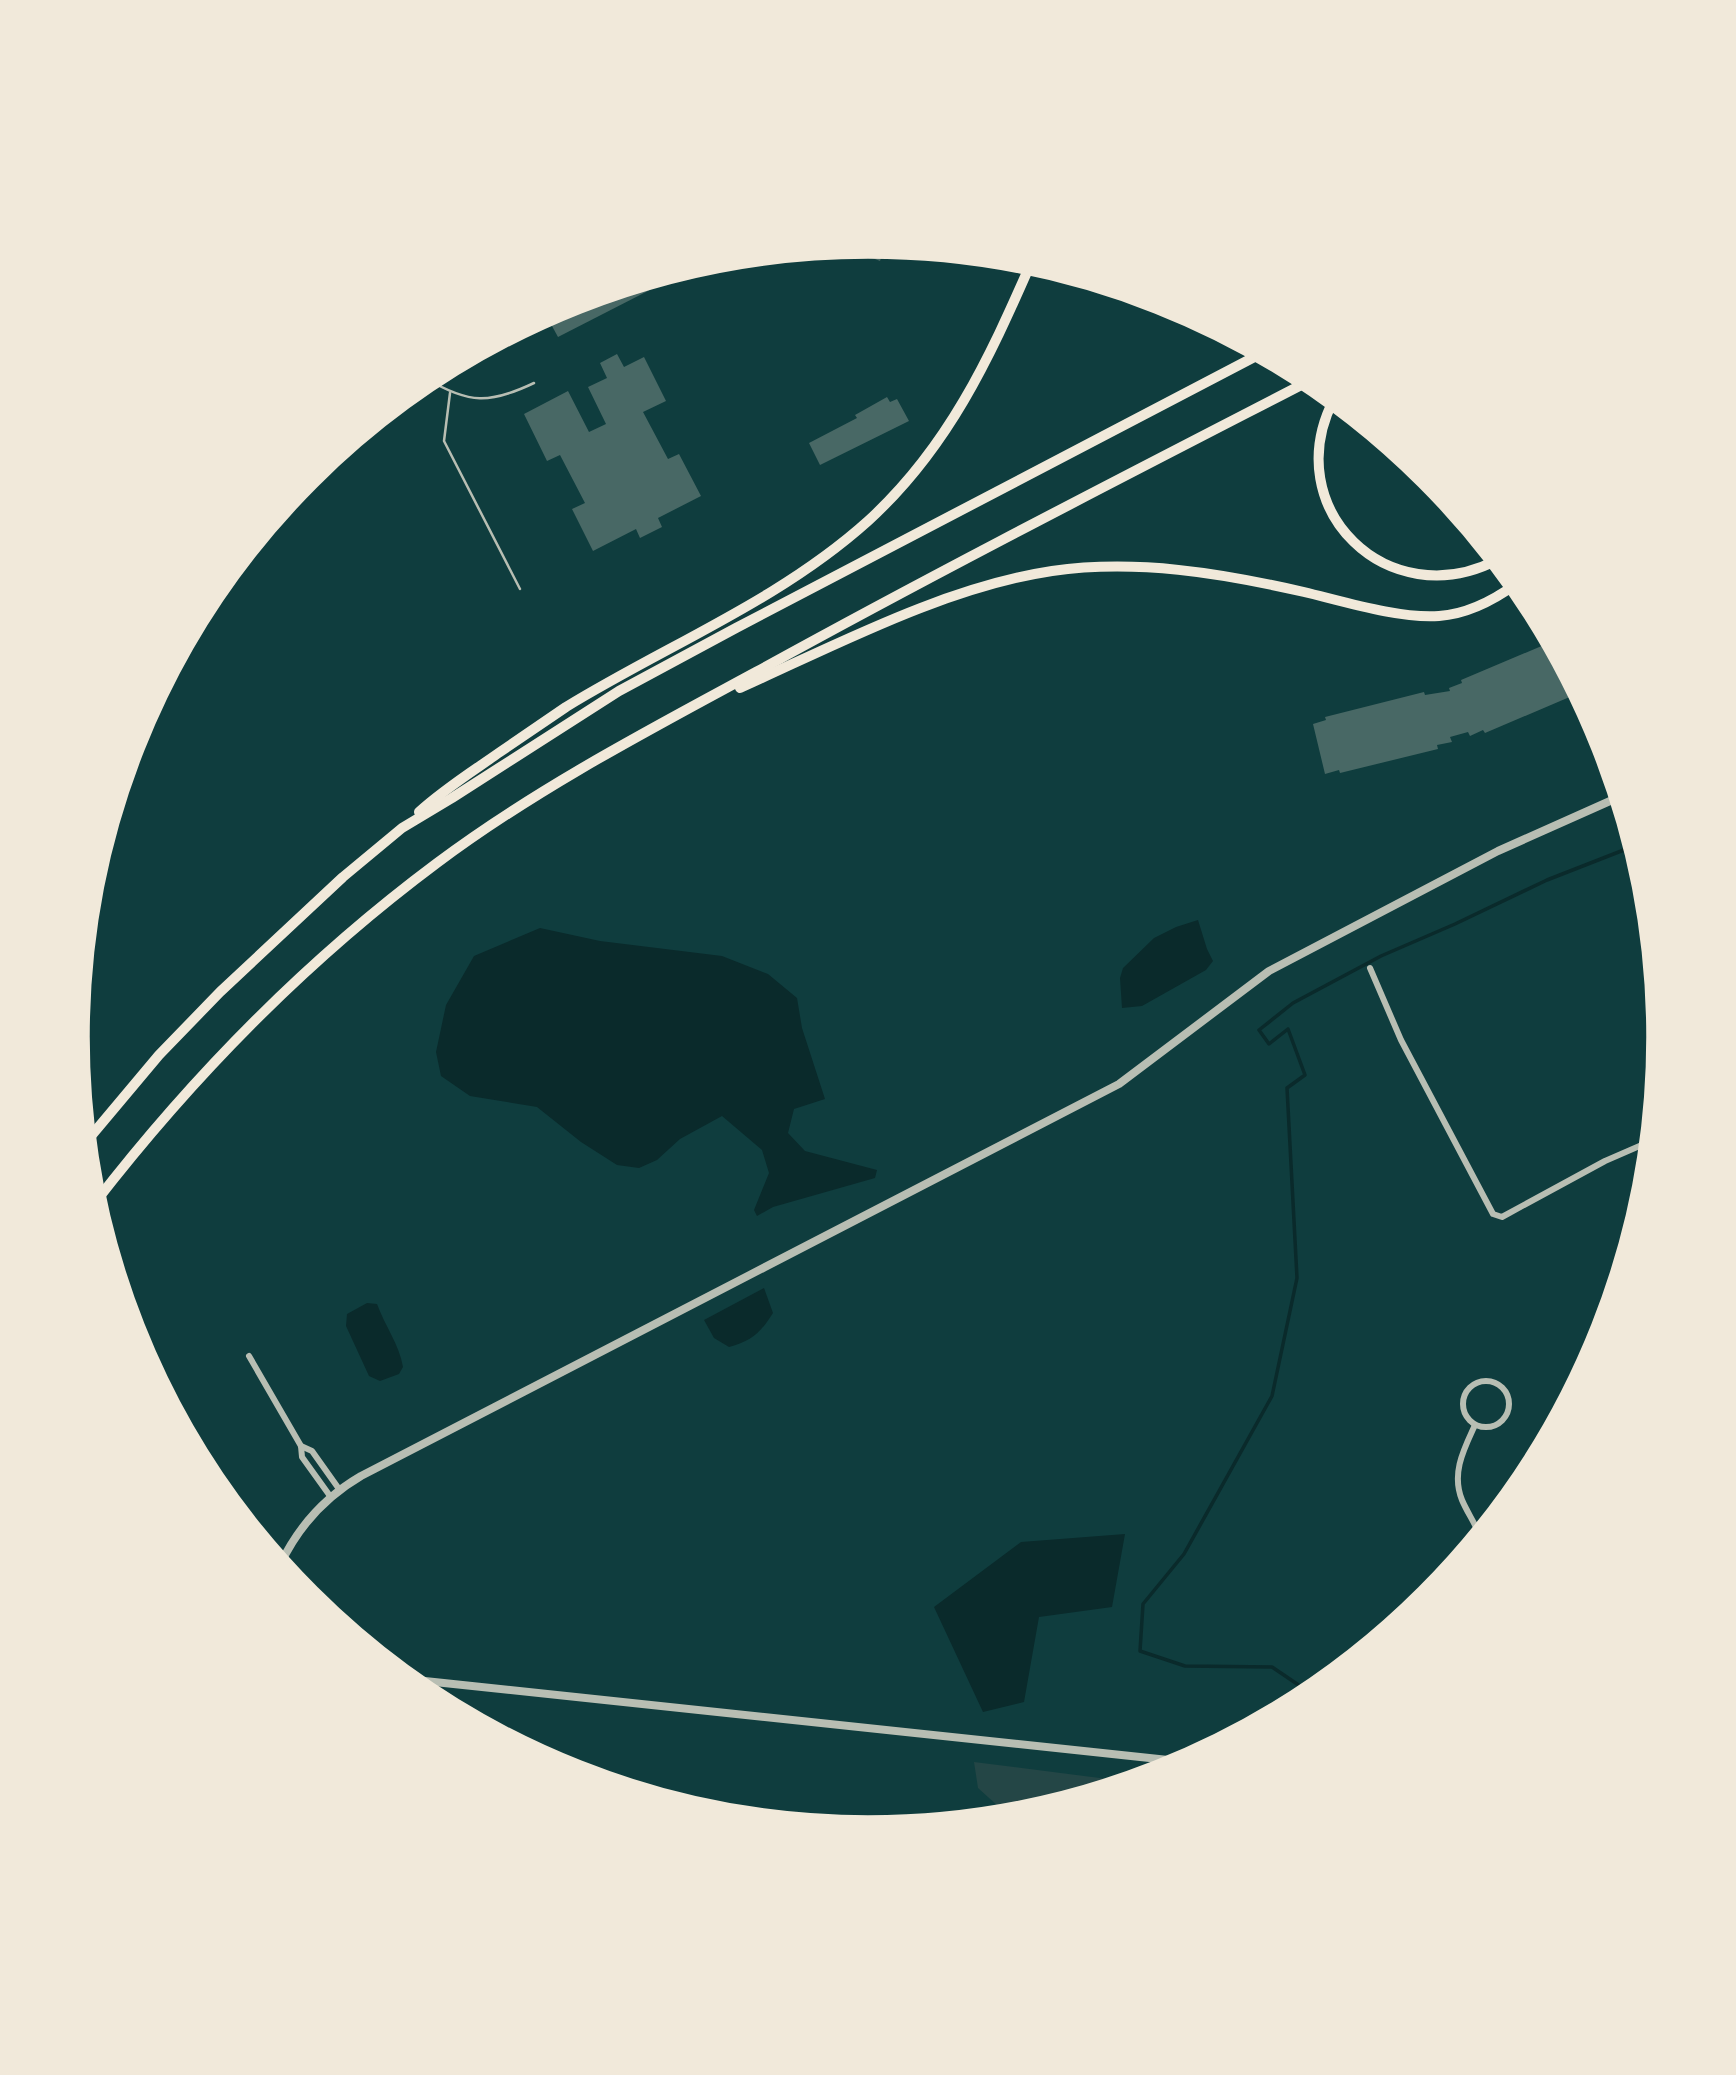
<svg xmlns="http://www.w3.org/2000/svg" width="1736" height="2075" font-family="'Titillium Web',sans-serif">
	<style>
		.green { fill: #244646 }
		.water { fill: #0a2a2b }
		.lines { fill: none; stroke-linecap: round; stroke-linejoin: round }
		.stream { stroke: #0a2a2b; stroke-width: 3.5 }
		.building { fill: #486865 }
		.service { stroke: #b8beb3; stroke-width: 2.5 }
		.minor { stroke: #b8beb3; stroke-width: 6 }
		.tertiary { stroke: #b8beb3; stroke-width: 8 }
		.motorway { stroke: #f1e9da; stroke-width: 10 }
		.rim { fill: none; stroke: #f1e9da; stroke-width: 3.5 }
	</style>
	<rect width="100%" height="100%" fill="#0f3d3e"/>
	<path class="green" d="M974,1762L1131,1782L1022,1815L1009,1816L978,1788Z"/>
	<g class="water">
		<path d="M1198,920L1207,949L1213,961L1206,970L1142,1006L1122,1008L1120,978L1123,968L1154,938L1176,927Z"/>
		<path d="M540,928L600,941L722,956L768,974L797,998L802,1028L825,1099L794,1109L788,1133L805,1151L877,1170L875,1178L773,1207L757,1216L754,1210L769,1173L762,1150L722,1116L680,1139L657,1160L639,1168L617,1165L581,1142L537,1107L470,1096L441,1076L436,1052L446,1005L474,956Z"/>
		<path d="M764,1288L773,1313C761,1332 752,1341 729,1347L714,1338L704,1320Z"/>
		<path d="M367,1303L377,1304C385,1326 399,1344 403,1367L399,1374L380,1381L369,1376L346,1326L347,1314Z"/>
		<path d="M1125,1534L1112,1607L1039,1617L1024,1702L983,1712L934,1607L1021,1542Z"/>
	</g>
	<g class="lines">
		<path class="stream" d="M1308,1697L1303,1688L1272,1667L1185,1666L1140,1651L1143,1604L1184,1554L1272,1396L1297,1278L1287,1088L1305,1075L1288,1029L1269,1044L1259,1030L1293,1003L1381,956L1455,924L1547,880L1634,846"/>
	</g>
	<g class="building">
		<path d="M868,245L890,247L888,257L882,255L880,261L845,247Z"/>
		<path d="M679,270L681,274L558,337L546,315L565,305Z"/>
		<path d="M617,354L624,367L644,357L666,401L643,412L668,459L679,454L701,496L658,518L662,527L640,538L636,529L593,551L572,509L585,503L560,455L547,461L524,414L568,391L589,432L606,424L588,387L607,378L600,363Z"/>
		<path d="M887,397L890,402L897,399L909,421L820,465L809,443L857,418L855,415Z"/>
		<path d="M1551,642L1579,693L1485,733L1483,730L1470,736L1468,732L1450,737L1452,742L1437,745L1438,749L1340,773L1339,770L1325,774L1313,724L1326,720L1325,717L1424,692L1425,695L1450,691L1449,688L1462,683L1461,680Z"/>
	</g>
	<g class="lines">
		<g class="service">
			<path d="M427,379C469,404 490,404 534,383"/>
			<path d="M450,393L444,441L520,589"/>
		</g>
		<g class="minor">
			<path d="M1650,956L1653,963"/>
			<path d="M1370,968L1401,1040L1493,1214L1502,1217L1605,1161L1651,1141"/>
			<path d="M249,1356L301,1446L302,1457L330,1496"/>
			<circle cx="1486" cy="1404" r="23"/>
			<path d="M1475,1425C1464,1449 1451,1473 1462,1500C1467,1512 1475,1523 1480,1536"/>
			<path d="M301,1446L312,1451L339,1489"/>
		</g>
		<g class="tertiary">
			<path d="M280,1565C298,1527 325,1497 361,1476L1119,1084L1269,971L1498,851L1619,797"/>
			<path d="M406,1679L1187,1762"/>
		</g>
		<g class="motorway">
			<path d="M1334,399C1277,509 1389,616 1497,560"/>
			<path d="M740,688C838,644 946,587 1052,571C1136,559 1221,573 1304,592C1342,601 1400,619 1439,616C1467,614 1494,600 1516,584"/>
			<path d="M419,812C444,789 473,771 500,752C522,737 544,722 566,707C667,645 779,601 868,521C948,448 989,359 1031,263"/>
			<path d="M86,1142L159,1055L220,992L343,877L402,828L452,798L619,691L736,628L1262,353"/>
			<path d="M94,1204C193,1076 307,960 437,863C536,789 647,731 756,672C939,571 1125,476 1311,380"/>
		</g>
	</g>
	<path d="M0 0H1736V2075H0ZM88 1037a780 780 0 1 1 1560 0a780 780 0 1 1-1560 0Z" fill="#f1e9da" fill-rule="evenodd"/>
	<path class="rim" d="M88 1037a780 780 0 1 1 1560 0a780 780 0 1 1-1560 0Z"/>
</svg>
